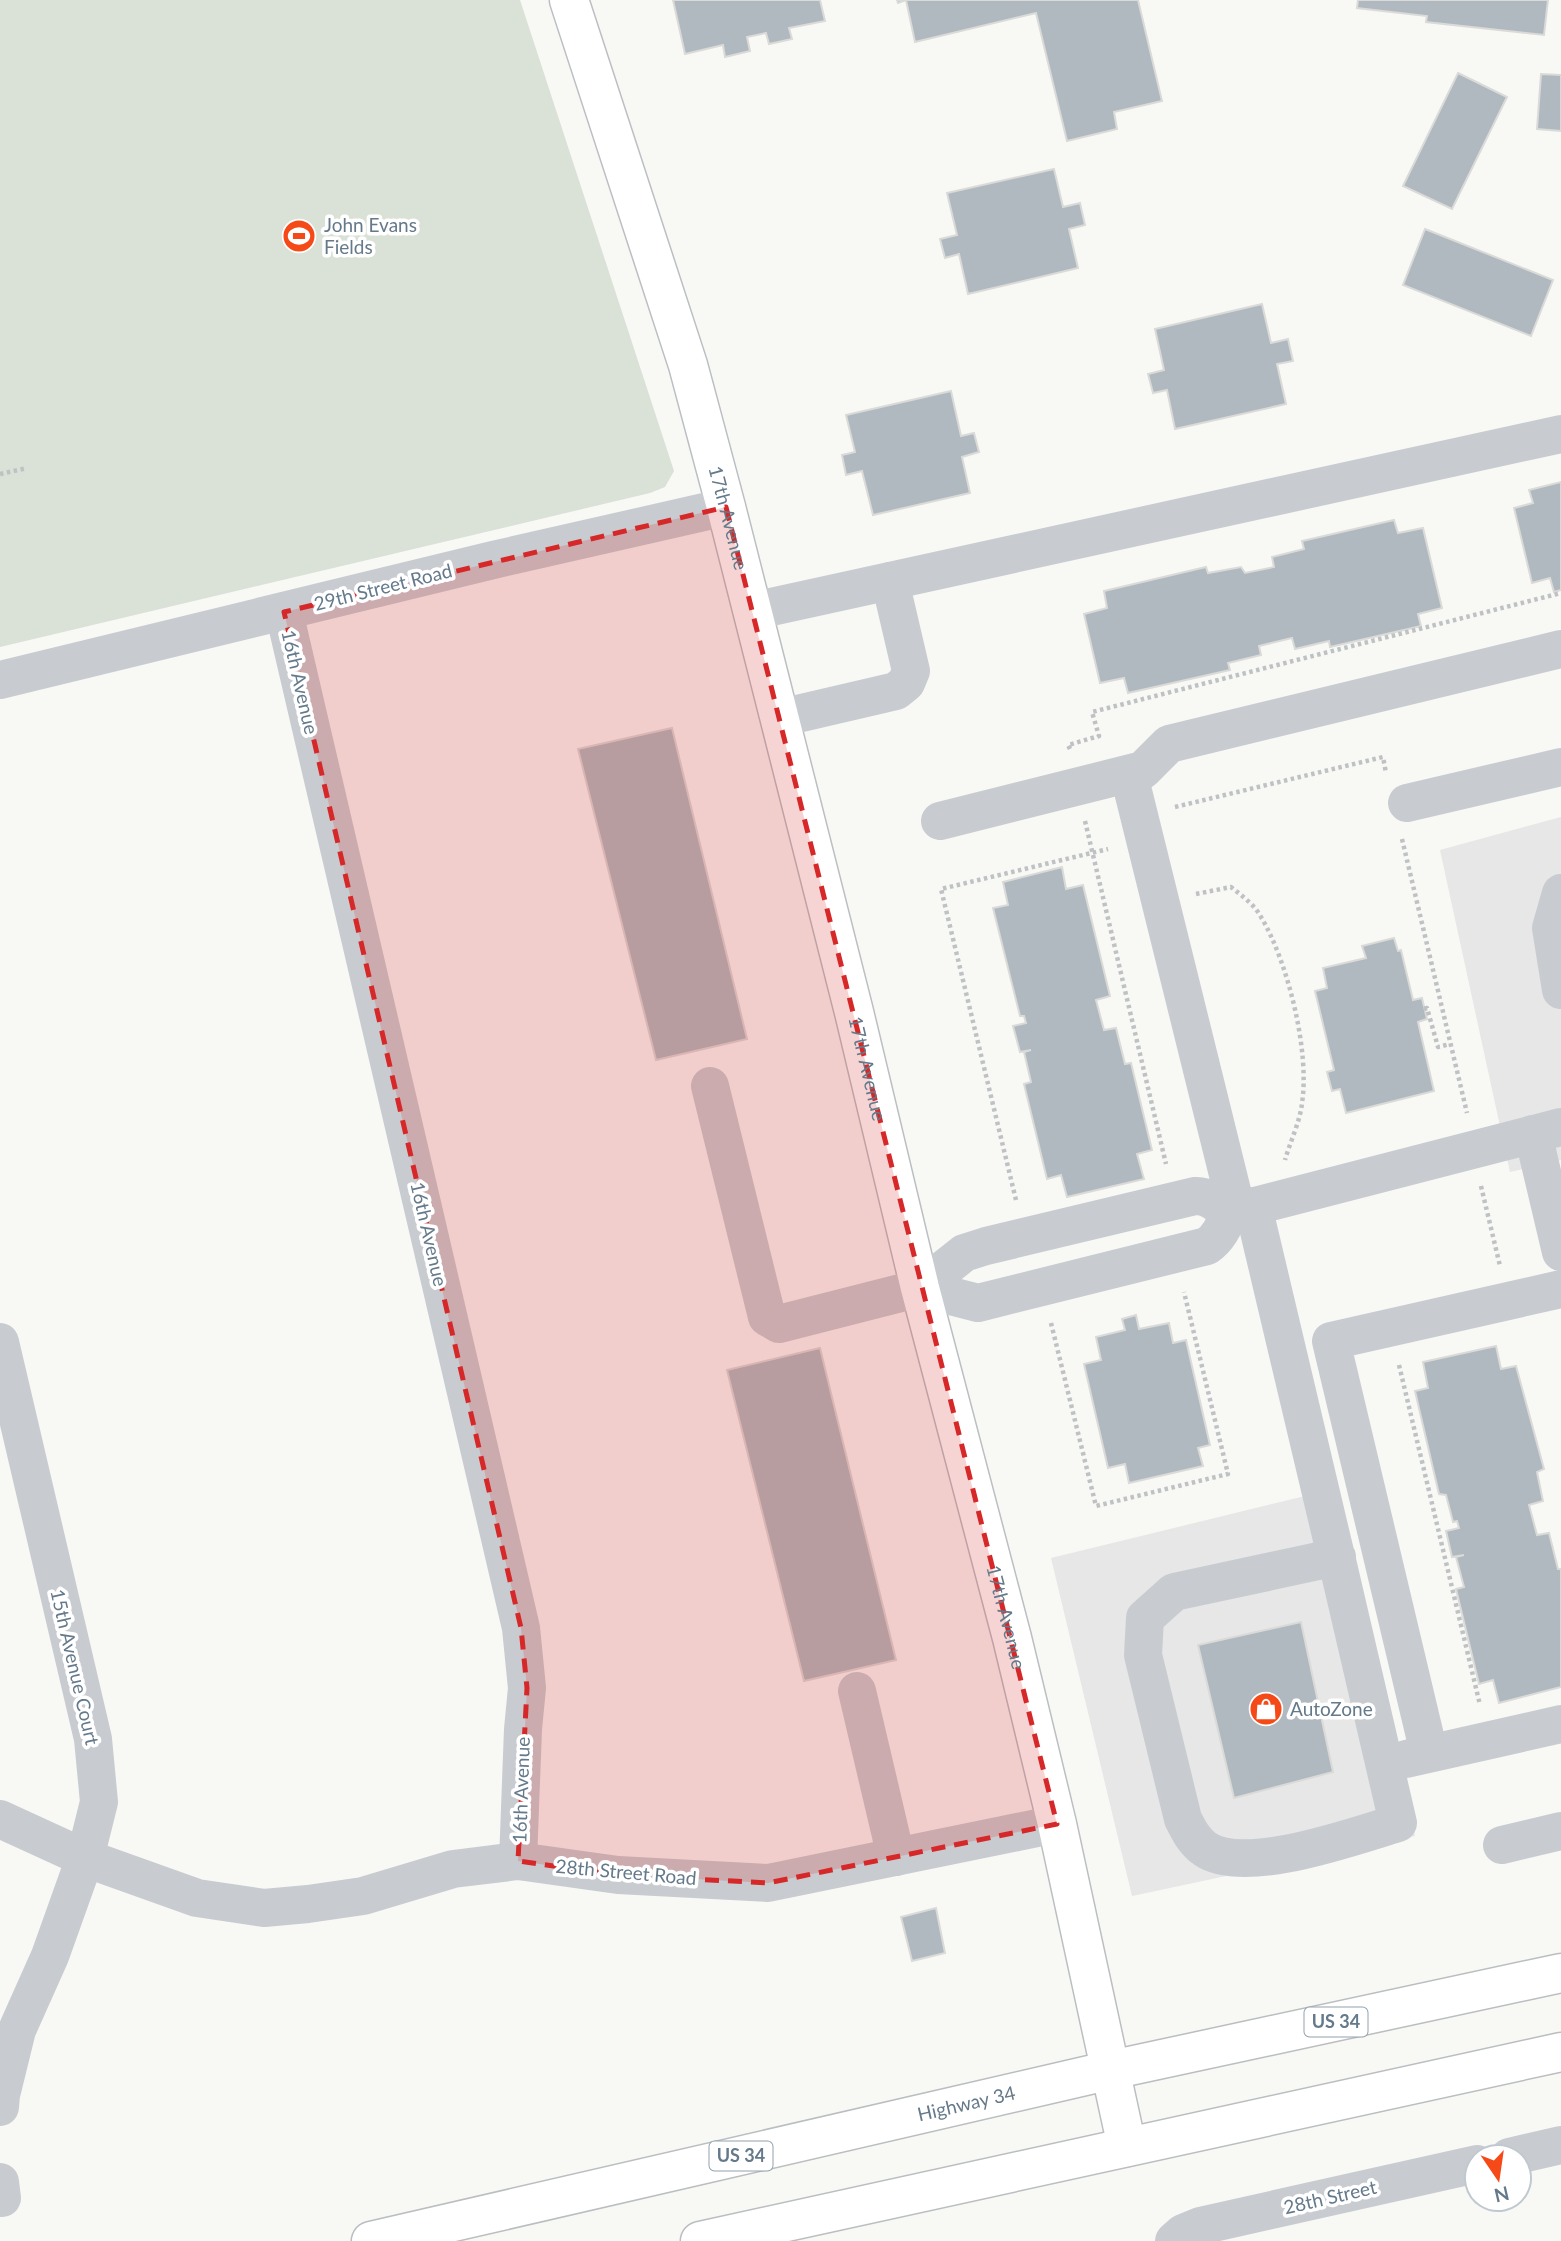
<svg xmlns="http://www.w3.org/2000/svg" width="1561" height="2241" font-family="Lato,sans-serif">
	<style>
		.built { fill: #e6e7e6 }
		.green { fill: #dae1d6 }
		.building { fill: #b0b9bf; stroke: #dadad8; stroke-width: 2 }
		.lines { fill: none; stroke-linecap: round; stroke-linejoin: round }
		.major-casing { stroke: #bbbfc3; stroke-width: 41 }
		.highway-casing { stroke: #babec1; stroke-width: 41 }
		.path { stroke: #bfc2c4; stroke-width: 4.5; stroke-dasharray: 3.5 3.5; stroke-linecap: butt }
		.minor { stroke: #c8ccd0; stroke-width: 38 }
		.major { stroke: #fff; stroke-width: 38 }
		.highway { stroke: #fff; stroke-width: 38 }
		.marked { fill: #d62828; fill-opacity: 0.2; stroke: #d62828; stroke-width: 5; stroke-dasharray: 14 9; stroke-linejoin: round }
		.labels { text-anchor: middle; stroke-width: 7; stroke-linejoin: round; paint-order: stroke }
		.shield { fill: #fff; stroke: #92a1ad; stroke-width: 2 }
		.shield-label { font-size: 18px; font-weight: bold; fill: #64798a }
		.poi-label { font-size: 19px; fill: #64798a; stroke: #fff; text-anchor: start }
		.street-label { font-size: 19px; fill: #64798a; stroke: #fff }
	</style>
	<rect width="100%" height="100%" fill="#f8f8f5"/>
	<g class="built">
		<path d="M1561,817V1160L1510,1172L1440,850Z"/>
		<path d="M1338,1488L1415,1836L1132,1896L1051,1558Z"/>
	</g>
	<path class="green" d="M0,0H520L674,471L665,487L650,493L0,647Z"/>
	<g class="building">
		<path d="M673,0H820L825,21L789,28L792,39L769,44L766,33L747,37L750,51L725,57L723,45L685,54Z"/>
		<path d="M897,0H1138L1162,101L1114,112L1117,129L1067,141L1036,13L915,42L906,0L898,3Z"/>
		<path d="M1358,0H1548L1544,35L1426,22L1427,16L1357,8Z"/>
		<path d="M1458,73L1507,97L1452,209L1403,186Z"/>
		<path d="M1541,74L1561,75V131L1537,129Z"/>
		<path d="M1054,169L1063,207L1080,203L1085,225L1069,229L1078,268L968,294L959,254L945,258L940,239L957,235L947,193Z"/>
		<path d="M1425,229L1553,280L1531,336L1403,285Z"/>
		<path d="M1262,304L1271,343L1288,339L1293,361L1277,364L1286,404L1175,429L1167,390L1153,393L1148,374L1164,370L1155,329Z"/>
		<path d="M951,391L961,436L974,433L979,452L962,457L970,493L873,515L862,471L846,475L842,455L855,452L846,415Z"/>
		<path d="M1561,482V590L1554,592L1550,578L1532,583L1514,508L1533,503L1529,490Z"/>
		<path d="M1394,520L1398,533L1423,528L1442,608L1418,614L1421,626L1330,647L1329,641L1295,649L1292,638L1259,646L1261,655L1228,663L1230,670L1128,693L1124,678L1100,683L1084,614L1107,608L1104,591L1206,567L1208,573L1241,567L1245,573L1274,567L1272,557L1304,549L1302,541Z"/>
		<path d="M672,728L747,1039L656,1060L578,749Z"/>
		<path d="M1062,867L1066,889L1083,885L1110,996L1096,1000L1104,1030L1116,1028L1125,1064L1131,1063L1152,1150L1137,1154L1144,1179L1067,1197L1061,1175L1047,1179L1024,1084L1031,1082L1024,1052L1031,1050L1020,1052L1013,1026L1026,1023L1024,1016H1020L993,908L1008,905L1003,882Z"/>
		<path d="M1394,938L1398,951L1401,950L1413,1000L1422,998L1427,1019L1418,1022L1434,1091L1346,1113L1340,1089L1332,1091L1327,1072L1334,1070L1315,991L1327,988L1323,968L1366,958L1362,946Z"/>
		<path d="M1136,1315L1139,1329L1169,1323L1173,1343L1186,1340L1210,1445L1198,1448L1203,1466L1129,1483L1125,1464L1108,1468L1084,1364L1101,1360L1096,1337L1125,1330L1122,1319Z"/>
		<path d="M1496,1346L1501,1369L1516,1366L1544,1469L1537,1472L1543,1501L1529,1505L1537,1535L1549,1533L1558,1569H1561V1687L1499,1703L1493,1680L1479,1684L1456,1589L1464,1587L1456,1557L1464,1555L1452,1557L1446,1531L1459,1528L1457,1521L1453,1522L1446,1495L1439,1494L1415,1391L1428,1388L1423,1362Z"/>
		<path d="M820,1348L896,1660L804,1681L727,1370Z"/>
		<path d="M1301,1622L1333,1772L1234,1798L1198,1645Z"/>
		<path d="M936,1908L945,1953L912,1961L901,1917Z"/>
	</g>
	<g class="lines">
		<defs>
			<g id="major">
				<path id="s1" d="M569,0L688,365L726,507L854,1012L920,1288L1012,1638L1057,1824L1127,2147"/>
			</g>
			<g id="highway">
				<path id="s2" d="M371,2241L1111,2070L1561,1973"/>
				<path d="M700,2241L1561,2052"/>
			</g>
		</defs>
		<use href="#major" class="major-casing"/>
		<use href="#highway" class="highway-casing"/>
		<g class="path">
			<path d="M0,474L27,468"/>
			<path d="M1070,749L1068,745L1099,736L1092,712L1561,593"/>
			<path d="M1175,807L1383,757L1386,773"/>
			<path d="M1085,821L1166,1164"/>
			<path d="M1402,839L1467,1113"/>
			<path d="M1196,894L1231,887C1242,896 1254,904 1261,917C1288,962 1310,1052 1302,1103C1300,1122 1290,1142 1285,1160"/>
			<path d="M1424,1009L1427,1008L1438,1047L1450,1044"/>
			<path d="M1481,1186L1500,1266"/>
			<path d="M1016,1200L941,889L1108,849"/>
			<path d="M1051,1323L1096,1506L1228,1474L1184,1292"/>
			<path d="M1399,1365L1480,1705"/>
		</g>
		<g class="minor">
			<path d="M753,611L1561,434"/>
			<path d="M284,612L521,1628L527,1688L523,1729L518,1861"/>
			<path d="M0,680L493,560L726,507"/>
			<path d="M780,718L896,691L906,683L911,671L890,581"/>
			<path d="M1129,775L1237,1211"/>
			<path d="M1407,803L1561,767"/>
			<path d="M940,821L1143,770L1169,744L1561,649"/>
			<path d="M1561,893L1551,928L1561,990"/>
			<path d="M710,1086L767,1317L779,1324L920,1288L964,1253L986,1246L1195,1196C1205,1195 1221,1204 1226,1214"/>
			<path d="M1533,1134L1561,1252"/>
			<path d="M1253,1206C1303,1412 1350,1617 1398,1823C1354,1836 1245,1876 1205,1849C1194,1841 1189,1831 1183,1819L1143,1655L1145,1618L1174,1592L1337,1557"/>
			<path d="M1228,1213L1561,1127"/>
			<path d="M920,1288L978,1303L1207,1246C1216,1240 1227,1225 1226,1214"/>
			<path d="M0,1342L93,1739L99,1802L85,1858L50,1956L17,2030L1,2095L0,2107"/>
			<path d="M857,1691L896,1857"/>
			<path d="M1429,1753L1331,1341L1561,1289"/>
			<path d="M1406,1759L1561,1724"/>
			<path d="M0,1819L85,1858L197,1898L264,1908L308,1904L363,1896L453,1869L518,1861L618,1875L768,1883L1057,1824"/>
			<path d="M1502,1845L1561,1831"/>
			<path d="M1509,2157L1561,2145"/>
			<path d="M0,2182L2,2198"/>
			<path d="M1174,2241L1183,2233L1200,2226L1477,2164"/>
		</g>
		<use href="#major" class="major"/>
		<use href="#highway" class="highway"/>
	</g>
	<path class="marked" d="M726,507L1057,1824L768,1883L618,1875L518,1861L527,1688L521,1628L284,612Z"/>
	<defs>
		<symbol id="stadium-disc" viewBox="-11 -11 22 22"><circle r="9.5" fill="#f54918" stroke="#fff"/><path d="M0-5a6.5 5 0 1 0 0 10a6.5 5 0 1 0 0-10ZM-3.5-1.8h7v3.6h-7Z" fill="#fff"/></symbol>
		<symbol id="shop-disc" viewBox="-11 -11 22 22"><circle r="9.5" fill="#f54918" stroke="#fff"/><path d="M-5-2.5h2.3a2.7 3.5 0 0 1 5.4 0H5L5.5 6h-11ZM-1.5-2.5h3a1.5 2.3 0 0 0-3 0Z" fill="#fff"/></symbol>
	</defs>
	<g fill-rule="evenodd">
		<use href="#stadium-disc" x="280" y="217" width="38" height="38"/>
		<use href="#shop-disc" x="1247" y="1690" width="38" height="38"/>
	</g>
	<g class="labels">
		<g class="shield">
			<rect x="1304.5" y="2007.5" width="63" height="29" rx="5"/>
			<rect x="709.5" y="2141.5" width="63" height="29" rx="5"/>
		</g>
		<g class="shield-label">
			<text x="1336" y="2028">US 34</text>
			<text x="741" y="2162">US 34</text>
		</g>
		<g class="poi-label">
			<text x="324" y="232">John Evans<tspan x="324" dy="22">Fields</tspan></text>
			<text x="1290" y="1716">AutoZone</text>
		</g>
		<g class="street-label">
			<text dy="7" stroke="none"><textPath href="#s1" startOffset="542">17th Avenue</textPath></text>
			<text transform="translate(383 587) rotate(-14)" y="7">29th Street Road</text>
			<text transform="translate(300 682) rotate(77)" y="7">16th Avenue</text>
			<text dy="7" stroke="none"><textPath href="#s1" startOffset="1110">17th Avenue</textPath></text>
			<text transform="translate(429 1234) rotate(77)" y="7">16th Avenue</text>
			<text dy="7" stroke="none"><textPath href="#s1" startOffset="1676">17th Avenue</textPath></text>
			<text transform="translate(75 1667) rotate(77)" y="7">15th Avenue Court</text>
			<text transform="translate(521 1790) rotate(-88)" y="7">16th Avenue</text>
			<text transform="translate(626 1872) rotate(5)" y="7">28th Street Road</text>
			<text dy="7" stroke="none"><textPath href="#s2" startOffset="611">Highway 34</textPath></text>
			<text transform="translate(1330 2197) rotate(-13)" y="7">28th Street</text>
		</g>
	</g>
	<g transform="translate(1498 2178) rotate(167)"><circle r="33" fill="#ffffff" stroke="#c1c9d0" stroke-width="2"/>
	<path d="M0-5L12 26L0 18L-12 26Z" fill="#f54918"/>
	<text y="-10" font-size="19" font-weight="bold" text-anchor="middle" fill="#64798a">N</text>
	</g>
</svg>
